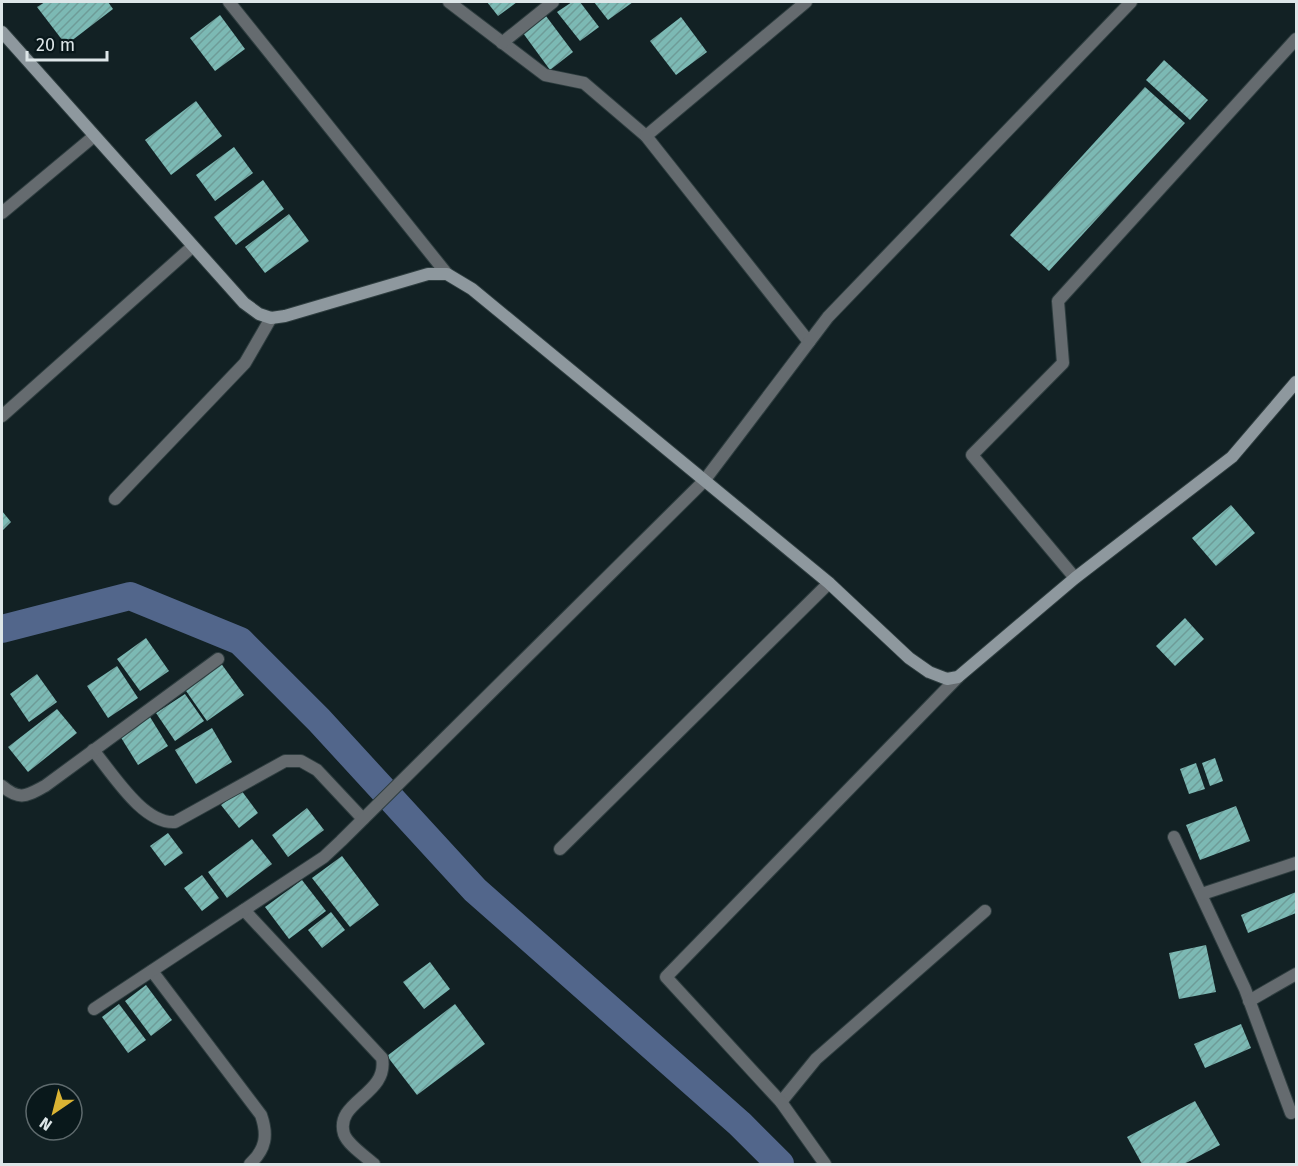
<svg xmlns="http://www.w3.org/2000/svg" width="1298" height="1166" font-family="'Fira Sans',sans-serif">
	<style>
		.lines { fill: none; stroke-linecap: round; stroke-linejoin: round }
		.canal { stroke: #52668b; stroke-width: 28 }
		.building { fill: url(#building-hatch) }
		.street-casing { stroke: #2e3d3f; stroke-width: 14 }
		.secondary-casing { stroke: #2e3d3f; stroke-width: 14 }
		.street { stroke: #656b6f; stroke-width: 12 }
		.secondary { stroke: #8e989e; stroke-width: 12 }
	</style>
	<defs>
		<pattern id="building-hatch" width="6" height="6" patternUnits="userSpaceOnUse" patternTransform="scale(1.5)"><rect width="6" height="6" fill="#7cb9b4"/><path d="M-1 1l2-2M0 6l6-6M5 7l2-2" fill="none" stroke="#6e9c98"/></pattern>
	</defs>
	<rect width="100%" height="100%" fill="#122124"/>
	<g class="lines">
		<path class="canal" d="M2,629L130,596L240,641L319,720L475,890L740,1124L780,1164"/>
	</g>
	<g class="building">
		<path d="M45,2H108L113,9L66,45L37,7Z"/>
		<path d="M487,2H517L498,16Z"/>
		<path d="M572,2H580L599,27L580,41L557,12Z"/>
		<path d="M594,2H633L608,20Z"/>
		<path d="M220,15L245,49L215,71L190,38Z"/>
		<path d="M546,16L573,52L550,70L523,33Z"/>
		<path d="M681,17L707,52L676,75L650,41Z"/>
		<path d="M1164,60L1208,100L1190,120L1146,80Z"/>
		<path d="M1145,87L1185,123L1049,271L1010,235Z"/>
		<path d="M196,101L222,136L171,175L145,140Z"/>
		<path d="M234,147L253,173L215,201L196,175Z"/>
		<path d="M263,180L284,209L236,245L214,217Z"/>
		<path d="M289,214L309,241L265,273L245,247Z"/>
		<path d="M1231,505L1255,533L1216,566L1192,538Z"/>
		<path d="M2,511L11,522L2,531Z"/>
		<path d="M1185,618L1204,639L1175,666L1156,646Z"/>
		<path d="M146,638L169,671L140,691L117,659Z"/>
		<path d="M220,662L244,695L207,721L184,688Z"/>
		<path d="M117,666L138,698L108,718L87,686Z"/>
		<path d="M37,674L57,702L29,722L10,694Z"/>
		<path d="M185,694L204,721L175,741L156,713Z"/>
		<path d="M57,709L77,733L28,772L8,747Z"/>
		<path d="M150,717L168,746L138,765L120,736Z"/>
		<path d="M212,728L232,762L196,784L175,750Z"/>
		<path d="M1215,758L1223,781L1210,786L1202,763Z"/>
		<path d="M1196,763L1205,789L1189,794L1180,769Z"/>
		<path d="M241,790L258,813L239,828L221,805Z"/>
		<path d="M1236,806L1250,841L1200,860L1186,825Z"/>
		<path d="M307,808L324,830L288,857L272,835Z"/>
		<path d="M168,833L183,853L165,866L150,846Z"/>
		<path d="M252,839L272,864L227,898L208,872Z"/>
		<path d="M342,856L379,905L350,927L312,878Z"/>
		<path d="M202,875L219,898L202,911L184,888Z"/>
		<path d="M302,880L326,911L289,939L265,907Z"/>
		<path d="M1296,892V913L1248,933L1241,915Z"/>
		<path d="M331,912L345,930L322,948L308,930Z"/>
		<path d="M1206,945L1216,992L1179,999L1169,953Z"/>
		<path d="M430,962L450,989L424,1009L403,982Z"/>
		<path d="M146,985L172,1020L151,1036L125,1001Z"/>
		<path d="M119,1004L146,1040L128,1053L102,1017Z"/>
		<path d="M455,1004L485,1044L417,1095L387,1056Z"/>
		<path d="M1241,1024L1251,1048L1205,1068L1194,1044Z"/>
		<path d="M1195,1101L1220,1145L1184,1164H1142L1127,1137Z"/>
	</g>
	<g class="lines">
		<defs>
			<g id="street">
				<path d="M229,2L447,274"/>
				<path d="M449,2L545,75L584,83L646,136L809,342"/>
				<path d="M502,43L553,2"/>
				<path d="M646,136L806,2"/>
				<path d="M2,213L93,137"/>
				<path d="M2,416L192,247"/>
				<path d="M115,499L245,363L271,318"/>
				<path d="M1075,578L972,455L1063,363L1058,301L1296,39"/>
				<path d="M93,750C113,774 143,824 175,822L285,761H301L317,770L363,819"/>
				<path d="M2,786C20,801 26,796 45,786L218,659"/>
				<path d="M1174,837L1245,989L1291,1113"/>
				<path d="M560,849L829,583"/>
				<path d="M1202,894L1296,863"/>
				<path d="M244,910L382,1058C389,1095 334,1101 344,1134C348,1145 365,1156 374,1164"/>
				<path d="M152,971L261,1115C268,1135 266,1149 250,1164"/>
				<path d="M1249,1001L1296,974"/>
				<path d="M94,1009L324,857L341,841L704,481L828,317L1131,2"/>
				<path d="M781,1102L816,1059L985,911"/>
				<path d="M825,1164L781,1102L666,977L958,677"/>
			</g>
			<path id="secondary" d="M2,32L244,303L259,314L271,318L285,316L428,274H447L472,289L829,583L909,658L929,672L947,679L958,677L1075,578L1232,457L1296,382"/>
		</defs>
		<use href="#street" class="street-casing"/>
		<use href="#secondary" class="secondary-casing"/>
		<use href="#street" class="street"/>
		<use href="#secondary" class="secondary"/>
	</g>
	<rect width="1298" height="1166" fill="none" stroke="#dde6e8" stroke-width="6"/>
	<g transform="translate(54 1112) rotate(215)"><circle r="28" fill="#09181b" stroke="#5e6a6d" stroke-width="1.5"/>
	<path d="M0-4.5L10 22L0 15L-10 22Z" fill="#dab333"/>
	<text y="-9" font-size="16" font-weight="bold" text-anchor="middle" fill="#dde6e8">N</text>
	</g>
	<path d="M27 51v9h80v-9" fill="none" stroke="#dde6e8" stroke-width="3"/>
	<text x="36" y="51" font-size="18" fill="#dde6e8" stroke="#09181b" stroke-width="4.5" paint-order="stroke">20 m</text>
</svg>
